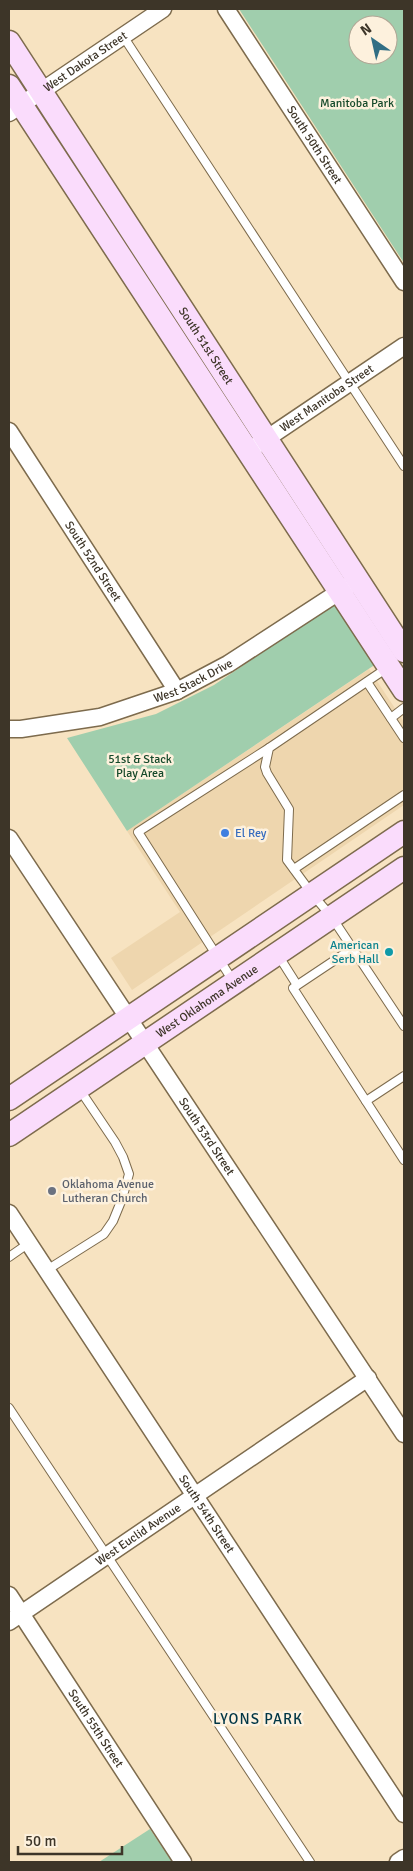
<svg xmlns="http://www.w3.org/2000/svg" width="413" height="1871" font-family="Signika,sans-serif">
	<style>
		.built { fill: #eed6ae }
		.green { fill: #a0cead; fill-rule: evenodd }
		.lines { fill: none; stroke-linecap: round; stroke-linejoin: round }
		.lane-casing { stroke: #7d6b4d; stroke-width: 10 }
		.street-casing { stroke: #7d6b4d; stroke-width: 19 }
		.secondary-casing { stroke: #7d6b4d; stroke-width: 25 }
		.lane { stroke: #fff; stroke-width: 8 }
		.street { stroke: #fff; stroke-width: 16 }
		.secondary { stroke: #fadcfc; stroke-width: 22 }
		.shop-dot { fill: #3f7fe0; stroke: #fdf1dd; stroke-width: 2 }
		.culture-dot { fill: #0f9aa8; stroke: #fdf1dd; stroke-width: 2 }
		.worship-dot { fill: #6b7280; stroke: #fdf1dd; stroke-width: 2 }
		.labels { text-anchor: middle; stroke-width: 5; stroke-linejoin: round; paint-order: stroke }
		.street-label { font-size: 12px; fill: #3d3528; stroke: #fdf1dd }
		.park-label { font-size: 12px; fill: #15492a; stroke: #fdf1dd }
		.shop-label { font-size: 12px; fill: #366cbe; stroke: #fdf1dd; text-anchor: start }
		.culture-label { font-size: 12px; fill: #0d838f; stroke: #fdf1dd; text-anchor: end }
		.worship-label { font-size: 12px; fill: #5b616d; stroke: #fdf1dd; text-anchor: start }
		.quarter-label { font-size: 15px; letter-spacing: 1px; fill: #003646; stroke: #fdf1dd }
	</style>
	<rect width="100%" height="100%" fill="#f7e3c1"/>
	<path class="built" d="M369,669L404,722V805L132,990L111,958L180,912L127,831Z"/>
	<g class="green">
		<path d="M239,9H404V263ZM358,25H388V55H358Z"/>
		<path d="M336,603L376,664L127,831L67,738L156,714L214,685Z"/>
		<path d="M150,1829L172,1862H99Z"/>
	</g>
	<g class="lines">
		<defs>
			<g id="lane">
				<path d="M123,36L404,466"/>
				<path d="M387,668L269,748L265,767L267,773L289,809L287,860L312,894L331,916L404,1026"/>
				<path d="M367,682L404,738"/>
				<path d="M391,718L404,708"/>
				<path d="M294,869L404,795"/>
				<path d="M353,948L293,988L404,1160"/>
				<path d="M278,955L297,985"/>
				<path d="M233,981L138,832L269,748"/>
				<path d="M366,1101L404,1076"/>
				<path d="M9,1257L29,1243"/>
				<path d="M47,1270L104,1234L113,1221L122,1199L129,1174L123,1157L115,1142L80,1090"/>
				<path d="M9,1408L310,1862"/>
			</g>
			<g id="street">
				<path id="s1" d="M226,9L404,282"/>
				<path id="s2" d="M9,113L163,9"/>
				<path id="s3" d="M9,431L177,691"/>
				<path id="s4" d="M257,445L404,346"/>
				<path id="s5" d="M9,729H21L100,717L177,691L228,664L348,586"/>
				<path id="s6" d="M9,838L404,1434"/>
				<path id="s7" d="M9,1213L404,1814"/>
				<path id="s8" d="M9,1595L183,1862"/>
				<path id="s9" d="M9,1622L368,1378"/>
				<path d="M398,1862L404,1858"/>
			</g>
			<g id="secondary">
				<path id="s10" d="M9,42L404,651"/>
				<path d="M9,86L404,690"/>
				<path d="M9,1099L404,832"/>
				<path id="s11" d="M9,1135L404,868"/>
			</g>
		</defs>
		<use href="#lane" class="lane-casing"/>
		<use href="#street" class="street-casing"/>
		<use href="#secondary" class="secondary-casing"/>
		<use href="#lane" class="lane"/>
		<use href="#street" class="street"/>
		<use href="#secondary" class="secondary"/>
	</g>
	<circle class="shop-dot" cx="225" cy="833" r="5"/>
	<circle class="culture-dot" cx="389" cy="952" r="5"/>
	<circle class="worship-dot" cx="52" cy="1191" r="5"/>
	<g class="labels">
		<g class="street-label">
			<text dy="4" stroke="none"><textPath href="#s2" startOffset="92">West Dakota Street</textPath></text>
			<text dy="4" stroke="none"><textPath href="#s1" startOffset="162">South 50th Street</textPath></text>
			<text dy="4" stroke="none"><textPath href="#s10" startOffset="362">South 51st Street</textPath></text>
			<text dy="4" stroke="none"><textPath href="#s4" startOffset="84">West Manitoba Street</textPath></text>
			<text dy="4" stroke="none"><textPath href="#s3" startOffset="155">South 52nd Street</textPath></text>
			<text dy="4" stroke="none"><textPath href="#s5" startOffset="192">West Stack Drive</textPath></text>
			<text dy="4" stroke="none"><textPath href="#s11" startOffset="239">West Oklahoma Avenue</textPath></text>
			<text dy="4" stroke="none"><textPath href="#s6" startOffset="358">South 53rd Street</textPath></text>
			<text dy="4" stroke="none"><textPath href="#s7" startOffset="360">South 54th Street</textPath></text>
			<text dy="4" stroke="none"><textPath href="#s9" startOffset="156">West Euclid Avenue</textPath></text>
			<text dy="4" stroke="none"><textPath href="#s8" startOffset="159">South 55th Street</textPath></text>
		</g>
		<g class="park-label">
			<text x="357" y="107">Manitoba Park</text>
			<text x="140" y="763">51st &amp; Stack<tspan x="140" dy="14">Play Area</tspan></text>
		</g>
		<g class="shop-label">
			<text x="235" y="837">El Rey</text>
		</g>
		<g class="culture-label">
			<text x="379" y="949">American<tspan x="379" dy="14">Serb Hall</tspan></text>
		</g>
		<g class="worship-label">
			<text x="62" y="1188">Oklahoma Avenue<tspan x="62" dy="14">Lutheran Church</tspan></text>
		</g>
		<g class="quarter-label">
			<text x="258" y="1724">LYONS PARK</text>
		</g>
	</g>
	<rect width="413" height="1871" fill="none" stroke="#3d3528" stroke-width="20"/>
	<g transform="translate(373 40) rotate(326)"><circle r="24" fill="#fdf1dd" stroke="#b0a695"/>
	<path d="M0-4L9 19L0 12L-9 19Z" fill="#316e84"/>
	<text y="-8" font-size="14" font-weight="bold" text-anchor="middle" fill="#3d3528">N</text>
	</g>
	<path d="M18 1846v8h104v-8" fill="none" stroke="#3d3528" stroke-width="2.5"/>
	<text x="25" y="1846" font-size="15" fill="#3d3528" stroke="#fdf1dd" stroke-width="4" paint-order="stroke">50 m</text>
</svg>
